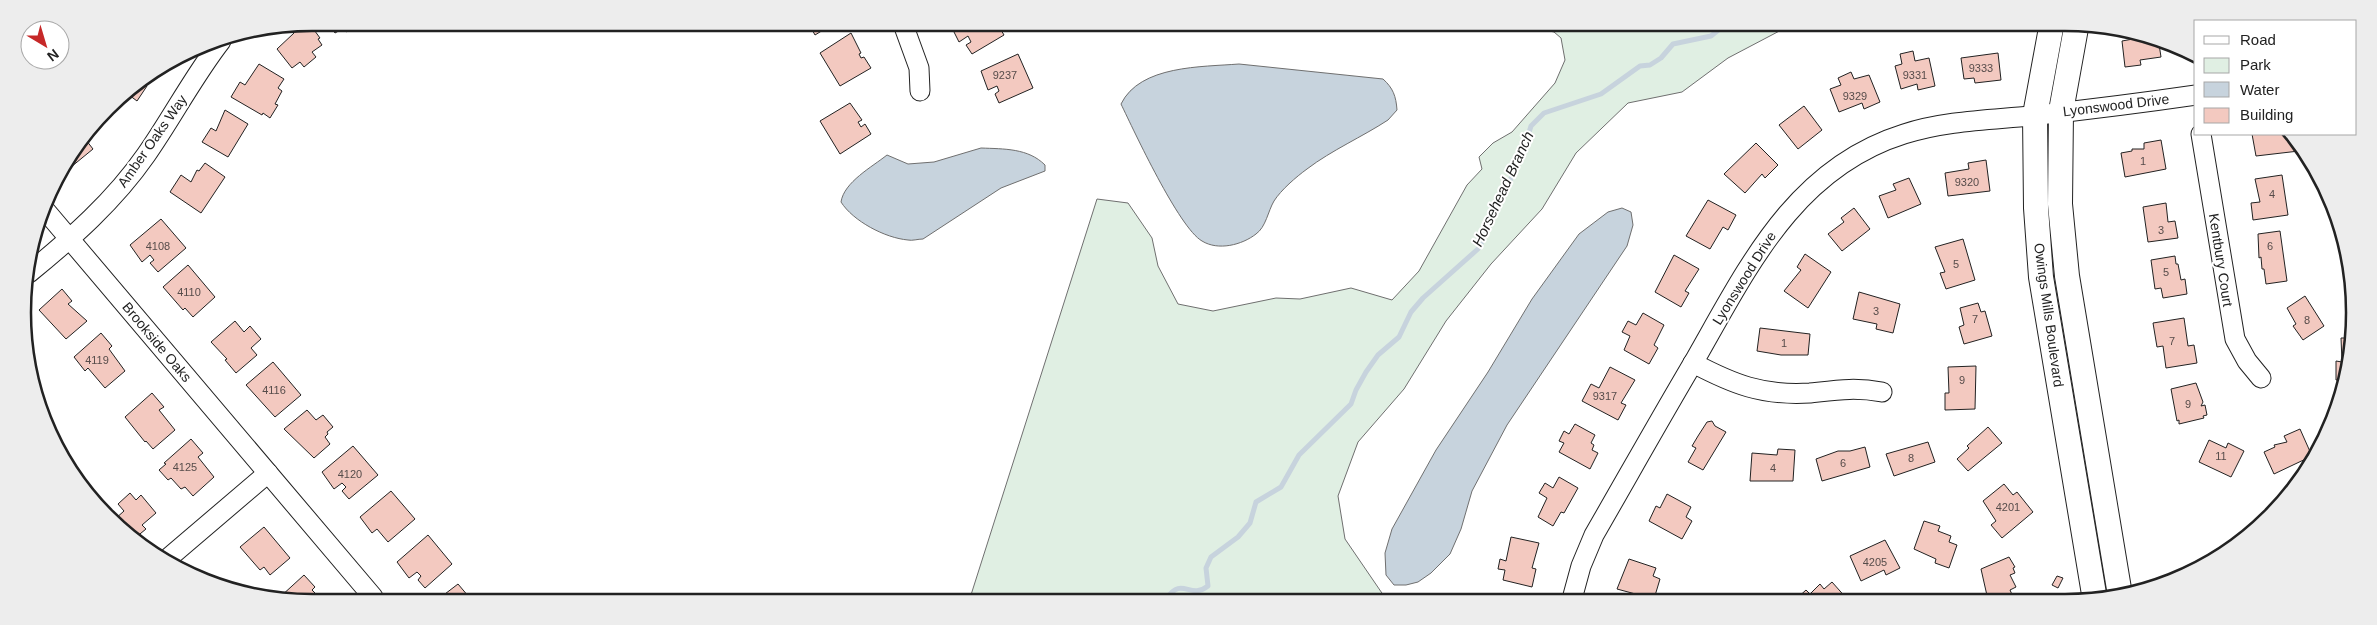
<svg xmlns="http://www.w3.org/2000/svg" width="2377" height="625" font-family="Helvetica,sans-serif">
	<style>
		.green { fill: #e0efe3; stroke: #6f6f6f }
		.water { fill: #c7d3dd; stroke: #6f6f6f }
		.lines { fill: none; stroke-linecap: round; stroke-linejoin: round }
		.stream { stroke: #c7d3dd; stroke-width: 5 }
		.building { fill: #f3c9c0; stroke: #222 }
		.minor-casing { stroke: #222; stroke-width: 21 }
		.major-casing { stroke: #222; stroke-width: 26 }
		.minor { stroke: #fff; stroke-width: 19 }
		.major { stroke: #fff; stroke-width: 24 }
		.labels { text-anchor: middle; stroke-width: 4; stroke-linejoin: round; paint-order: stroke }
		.number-label { font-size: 11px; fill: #564c4a }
		.street-label { font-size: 14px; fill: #222; stroke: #fff }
		.water-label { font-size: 15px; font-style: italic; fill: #222; stroke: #fff }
		.rim { fill: none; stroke: #222; stroke-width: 2.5 }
	</style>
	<rect width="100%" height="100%" fill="#fff"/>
	<path class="green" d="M1528,26L1787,27L1728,58L1682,92L1628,103L1576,153L1542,209L1491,264L1446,321L1404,389L1358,442L1338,496L1345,539L1386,599L970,598L1097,199L1128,203L1152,238L1158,266L1178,304L1213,311L1276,298L1300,299L1351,288L1392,300L1419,271L1467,185L1482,169L1479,157L1493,143L1512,132L1555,83L1565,60L1561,38L1554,32Z"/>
	<g class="water">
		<path d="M1239,64L1383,79C1393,88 1396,96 1397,110L1388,120C1362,137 1332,150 1307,169C1296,177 1281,190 1274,201C1268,211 1266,227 1256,234C1242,245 1218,251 1202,241C1179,228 1134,131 1121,104C1140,65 1202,67 1239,64Z"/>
		<path d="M981,148C1004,149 1028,148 1045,165V171L1001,188L923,239C918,239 912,241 908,240C885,238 853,221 841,202C844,182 872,167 887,155L908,164L934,162Z"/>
		<path d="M1622,208L1631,212L1633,225L1627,246L1507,425L1472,491L1461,529L1450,554L1431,573L1418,582L1406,585H1394L1386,575L1385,553L1392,529L1436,450L1488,372L1532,299L1579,234L1608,212Z"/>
	</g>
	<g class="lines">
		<path class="stream" d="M1167,598C1182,576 1190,600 1208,586L1206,568L1211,557L1238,537L1250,523L1256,502L1281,487L1299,455L1351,404L1356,390L1366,372L1378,355L1399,337L1411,312L1423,298L1479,248L1523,152L1531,126L1544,113L1601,94L1640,66L1650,65L1661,58L1673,44L1711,36L1722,27"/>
	</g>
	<g class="building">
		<path d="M309,23L320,38L318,39L322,45L312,52L316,57L304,67L300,62L292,68L277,49L294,33L289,27Z"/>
		<path d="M328,23H368L361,27L359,23L346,32L344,28L335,33Z"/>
		<path d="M809,24H833L815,35Z"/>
		<path d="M950,24L998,25L1004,35L972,54L966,45L971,42L968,36L959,42Z"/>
		<path d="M851,33L861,53L859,54L861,58L864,57L871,68L840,86L820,53Z"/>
		<path d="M2144,37L2159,44L2161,57L2140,60L2141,65L2125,67L2122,41Z"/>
		<path d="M1913,51L1915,61L1929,58L1935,86L1918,90L1917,84L1901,89L1895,66L1902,64L1900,54Z"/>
		<path d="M1998,53L2001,80L1975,83L1974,78L1964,79L1961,58Z"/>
		<path d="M1018,54L1033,88L999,103L995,94L999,91L997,86L988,90L981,71Z"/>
		<path d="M259,64L284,79L278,88L282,91L275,104L278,105L270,118L263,113L262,115L231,97L240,82L245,85Z"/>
		<path d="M1851,72L1854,79L1869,75L1880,102L1864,109L1862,103L1839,112L1830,89L1841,85L1838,78Z"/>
		<path d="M141,82L147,86L137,101L125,92Z"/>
		<path d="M850,103L862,120L858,122L861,127L865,124L871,134L840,154L820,121Z"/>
		<path d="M1804,106L1822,130L1798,149L1779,125Z"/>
		<path d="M225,110L248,124L228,157L202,142L211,128L216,131Z"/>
		<path d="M2252,134H2288L2297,143L2299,151L2256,156Z"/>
		<path d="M86,140L93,149L71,167L68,164Z"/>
		<path d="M2161,140L2166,169L2125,177L2121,153L2132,151V149H2144V143Z"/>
		<path d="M1756,143L1778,165L1765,178L1762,174L1745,193L1724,174Z"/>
		<path d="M1986,160L1990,191L1948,196L1945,173L1969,169L1968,163Z"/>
		<path d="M205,163L225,177L201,213L170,192L181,175L191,182L197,170L199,171Z"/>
		<path d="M2282,175L2288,215L2253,220L2251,203L2260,202L2255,179Z"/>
		<path d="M1909,178L1921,204L1888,218L1879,196L1896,190L1893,184Z"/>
		<path d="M1708,200L1736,215L1728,230L1723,227L1710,249L1686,236Z"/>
		<path d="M2166,203L2168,222L2175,221L2178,238L2148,242L2143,207Z"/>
		<path d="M1854,208L1870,229L1842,251L1828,234L1844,222L1841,218Z"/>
		<path d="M161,219L186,248L158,272L150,263L154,260L150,255L142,262L130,245Z"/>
		<path d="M2280,231L2287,281L2266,284L2264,269H2262L2261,257L2259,258L2258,234Z"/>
		<path d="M1963,239L1975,280L1946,289L1940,273L1945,272L1935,247Z"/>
		<path d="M1805,254L1831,272L1808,308L1784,291L1801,270L1797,267Z"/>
		<path d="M1674,255L1699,269L1685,291L1689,293L1681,307L1655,292Z"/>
		<path d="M2175,256L2176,264H2178L2181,280L2185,279L2187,294L2163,298L2161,288L2155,289L2151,260Z"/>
		<path d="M188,265L215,297L193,317L185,308L183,310L163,287Z"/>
		<path d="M62,289L72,301L68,304L87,321L66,339L39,310Z"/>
		<path d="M1859,292L1900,304L1893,333L1876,329L1877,324L1853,319Z"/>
		<path d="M2305,296L2324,326L2303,340L2293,326L2296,324L2287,308Z"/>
		<path d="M1978,303L1981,312L1985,311L1992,336L1964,344L1959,327L1964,325L1960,308Z"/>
		<path d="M1643,313L1664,325L1654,345L1658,348L1649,364L1624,350L1630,336L1622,332L1628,321L1636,325Z"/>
		<path d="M2184,318L2188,346L2194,345L2197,363L2166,368L2163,346L2157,347L2153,323Z"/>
		<path d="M235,321L244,332L250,326L261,339L251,348L257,355L236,373L225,360L227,359L211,342Z"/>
		<path d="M1760,328L1810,334L1808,355H1781L1757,351Z"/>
		<path d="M101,333L112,346L109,349L125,371L105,388L88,368L85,371L74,357Z"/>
		<path d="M2341,338H2349V369L2345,380H2336V361L2342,362Z"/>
		<path d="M273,362L301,395L275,417L246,385Z"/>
		<path d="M1976,366L1975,409L1945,410V393H1949L1948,367Z"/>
		<path d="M1610,367L1635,380L1621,403L1626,405L1618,420L1582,401L1591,384L1599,388Z"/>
		<path d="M2196,383L2203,402L2201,406L2205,405L2207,415L2203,416L2204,418L2179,424V420L2177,421L2171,389Z"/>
		<path d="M152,393L164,407L159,410L175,430L153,449L146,441L145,442L125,417Z"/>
		<path d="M307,410L316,420L323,415L333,427L327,432L328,434L325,437L330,444L314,458L284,429Z"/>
		<path d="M2335,410L2327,432L2322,429Z"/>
		<path d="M1712,421L1715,426L1726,432L1703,470L1688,462L1696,448L1692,446L1698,436L1707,422Z"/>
		<path d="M1575,424L1595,435L1591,443L1594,445L1592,450L1598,453L1590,469L1559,452L1564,443L1559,441L1564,431L1569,434Z"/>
		<path d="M1988,427L2002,443L1968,471L1957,459L1969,448L1967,446Z"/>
		<path d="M2300,429L2312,456L2274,474L2264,452L2275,447L2274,445L2287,442L2284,436Z"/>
		<path d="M191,439L203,453L198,457L214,477L193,496L185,487L181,489L171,478L168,480L159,470L166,464L164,463Z"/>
		<path d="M2209,440L2226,448L2228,443L2244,451L2231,477L2199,462Z"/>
		<path d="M1928,442L1935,462L1894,476L1886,454Z"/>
		<path d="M353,446L378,475L349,499L342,491L346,487L342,483L334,489L322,472Z"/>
		<path d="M1865,447L1870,467L1822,481L1816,459L1838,451H1850Z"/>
		<path d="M1778,449L1795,450L1793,481H1750L1752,453L1777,455Z"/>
		<path d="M1559,477L1578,488L1564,513L1561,512L1553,526L1538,517L1547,498L1539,493L1545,483L1553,488Z"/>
		<path d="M2004,484L2013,495L2017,492L2033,512L2002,538L1991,525L1996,521L1983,501Z"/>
		<path d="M391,491L415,519L388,542L377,529L372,533L360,517Z"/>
		<path d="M130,493L136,500L141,495L156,513L142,525L146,529L135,538L115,519L124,511L118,504Z"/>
		<path d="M1667,494L1691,507L1686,517L1692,521L1682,539L1649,521L1656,506L1660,508Z"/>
		<path d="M1924,521L1940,526L1938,531L1951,536L1949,542L1957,545L1949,568L1935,563L1936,559L1914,549Z"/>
		<path d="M264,527L290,558L270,575L264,567L260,570L240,547Z"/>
		<path d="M428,535L452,564L425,588L418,580L421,576L417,572L409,578L397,562Z"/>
		<path d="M1511,537L1539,543L1532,568L1536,569L1532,587L1503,580L1505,570L1498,569L1500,559L1506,561Z"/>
		<path d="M1885,540L1900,568L1886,575L1884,570L1861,581L1850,556Z"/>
		<path d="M2009,557L2015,567L2013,568L2015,573L2010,575L2016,587L2010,590L2014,599L1988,600L1981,569Z"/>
		<path d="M1629,559L1656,568L1653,576L1660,579L1654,599L1617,589Z"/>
		<path d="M304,575L315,587L312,590L319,597H280Z"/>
		<path d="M2057,576L2063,578L2058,588L2052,585Z"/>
		<path d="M1832,582L1848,600H1795L1806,590L1810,594L1820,584L1824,589Z"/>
		<path d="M458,584L469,597H441Z"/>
	</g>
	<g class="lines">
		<defs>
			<g id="minor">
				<path d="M903,24L919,68L920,91"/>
				<path d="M2201,134L2235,339L2247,361L2261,378"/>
				<path d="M45,210L373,597"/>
				<path d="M29,273C72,238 114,201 146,155C172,118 193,77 221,41"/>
				<path d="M1693,363C1733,384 1762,396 1810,393C1837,390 1855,387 1882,392"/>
				<path d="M166,560L268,473"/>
				<path d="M1572,599L1581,566L1594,535C1628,476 1661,417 1696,358C1748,267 1795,168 1904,134C1944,121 1988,120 2030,116C2085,110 2141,103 2196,95"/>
			</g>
			<g id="major">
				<path d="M2051,28L2035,115L2036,208L2041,277L2095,600"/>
				<path d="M2076,28L2061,111L2060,204L2067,276L2120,595"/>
			</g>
		</defs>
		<use href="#minor" class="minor-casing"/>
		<use href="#major" class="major-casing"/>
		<use href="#minor" class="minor"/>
		<use href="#major" class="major"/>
	</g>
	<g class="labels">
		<g class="number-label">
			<text x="1981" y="72">9333</text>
			<text x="1005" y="79">9237</text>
			<text x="1915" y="79">9331</text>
			<text x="1855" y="100">9329</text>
			<text x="2143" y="165">1</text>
			<text x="1967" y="186">9320</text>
			<text x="2272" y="198">4</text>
			<text x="2161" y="234">3</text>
			<text x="158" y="250">4108</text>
			<text x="2270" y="250">6</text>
			<text x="1956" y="268">5</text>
			<text x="2166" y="276">5</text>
			<text x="189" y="296">4110</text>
			<text x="1876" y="315">3</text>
			<text x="1975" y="323">7</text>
			<text x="2307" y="324">8</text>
			<text x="2172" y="345">7</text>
			<text x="1784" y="347">1</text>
			<text x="97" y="364">4119</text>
			<text x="1962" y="384">9</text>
			<text x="274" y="394">4116</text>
			<text x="1605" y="400">9317</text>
			<text x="2188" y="408">9</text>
			<text x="2221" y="460">11</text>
			<text x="1911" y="462">8</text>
			<text x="1843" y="467">6</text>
			<text x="185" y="471">4125</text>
			<text x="1773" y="472">4</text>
			<text x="350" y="478">4120</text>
			<text x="2008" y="511">4201</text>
			<text x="1875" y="566">4205</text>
		</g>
		<g class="street-label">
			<text transform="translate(2116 105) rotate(-7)" y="5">Lyonswood Drive</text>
			<text transform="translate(152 141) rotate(-55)" y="5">Amber Oaks Way</text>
			<text transform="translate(2221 260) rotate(81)" y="5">Kentbury Court</text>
			<text transform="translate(1744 278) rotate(-58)" y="5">Lyonswood Drive</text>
			<text transform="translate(2049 315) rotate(82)" y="5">Owings Mills Boulevard</text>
			<text transform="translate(157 342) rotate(50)" y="5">Brookside Oaks</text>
		</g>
		<g class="water-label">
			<text transform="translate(1503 189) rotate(-65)" y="5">Horsehead Branch</text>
		</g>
	</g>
	<path d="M0 0H2377V625H0ZM312 31H2065A281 281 0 0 1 2346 312V313A281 281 0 0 1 2065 594H312A281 281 0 0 1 31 313V312A281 281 0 0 1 312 31Z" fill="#ededed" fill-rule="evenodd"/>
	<path class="rim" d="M312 31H2065A281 281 0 0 1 2346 312V313A281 281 0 0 1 2065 594H312A281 281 0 0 1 31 313V312A281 281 0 0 1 312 31Z"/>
	<rect x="2194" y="20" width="162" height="115" fill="#ffffff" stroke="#a7a7a7"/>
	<rect x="2204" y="36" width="25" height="8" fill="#ffffff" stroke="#a7a7a7"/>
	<text x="2240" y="45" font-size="15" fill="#222222">Road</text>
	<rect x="2204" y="58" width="25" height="15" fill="#e0efe3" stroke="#a7a7a7"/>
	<text x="2240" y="70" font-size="15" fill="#222222">Park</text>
	<rect x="2204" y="82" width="25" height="15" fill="#c7d3dd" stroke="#a7a7a7"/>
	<text x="2240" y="95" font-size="15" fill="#222222">Water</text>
	<rect x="2204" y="108" width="25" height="15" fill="#f3c9c0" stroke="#a7a7a7"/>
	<text x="2240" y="120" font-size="15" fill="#222222">Building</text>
	<g transform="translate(45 45) rotate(142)"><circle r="24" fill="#ffffff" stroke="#a7a7a7"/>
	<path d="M0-4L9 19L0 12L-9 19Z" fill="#c62828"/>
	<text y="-8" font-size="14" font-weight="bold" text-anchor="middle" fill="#222222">N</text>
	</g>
</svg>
